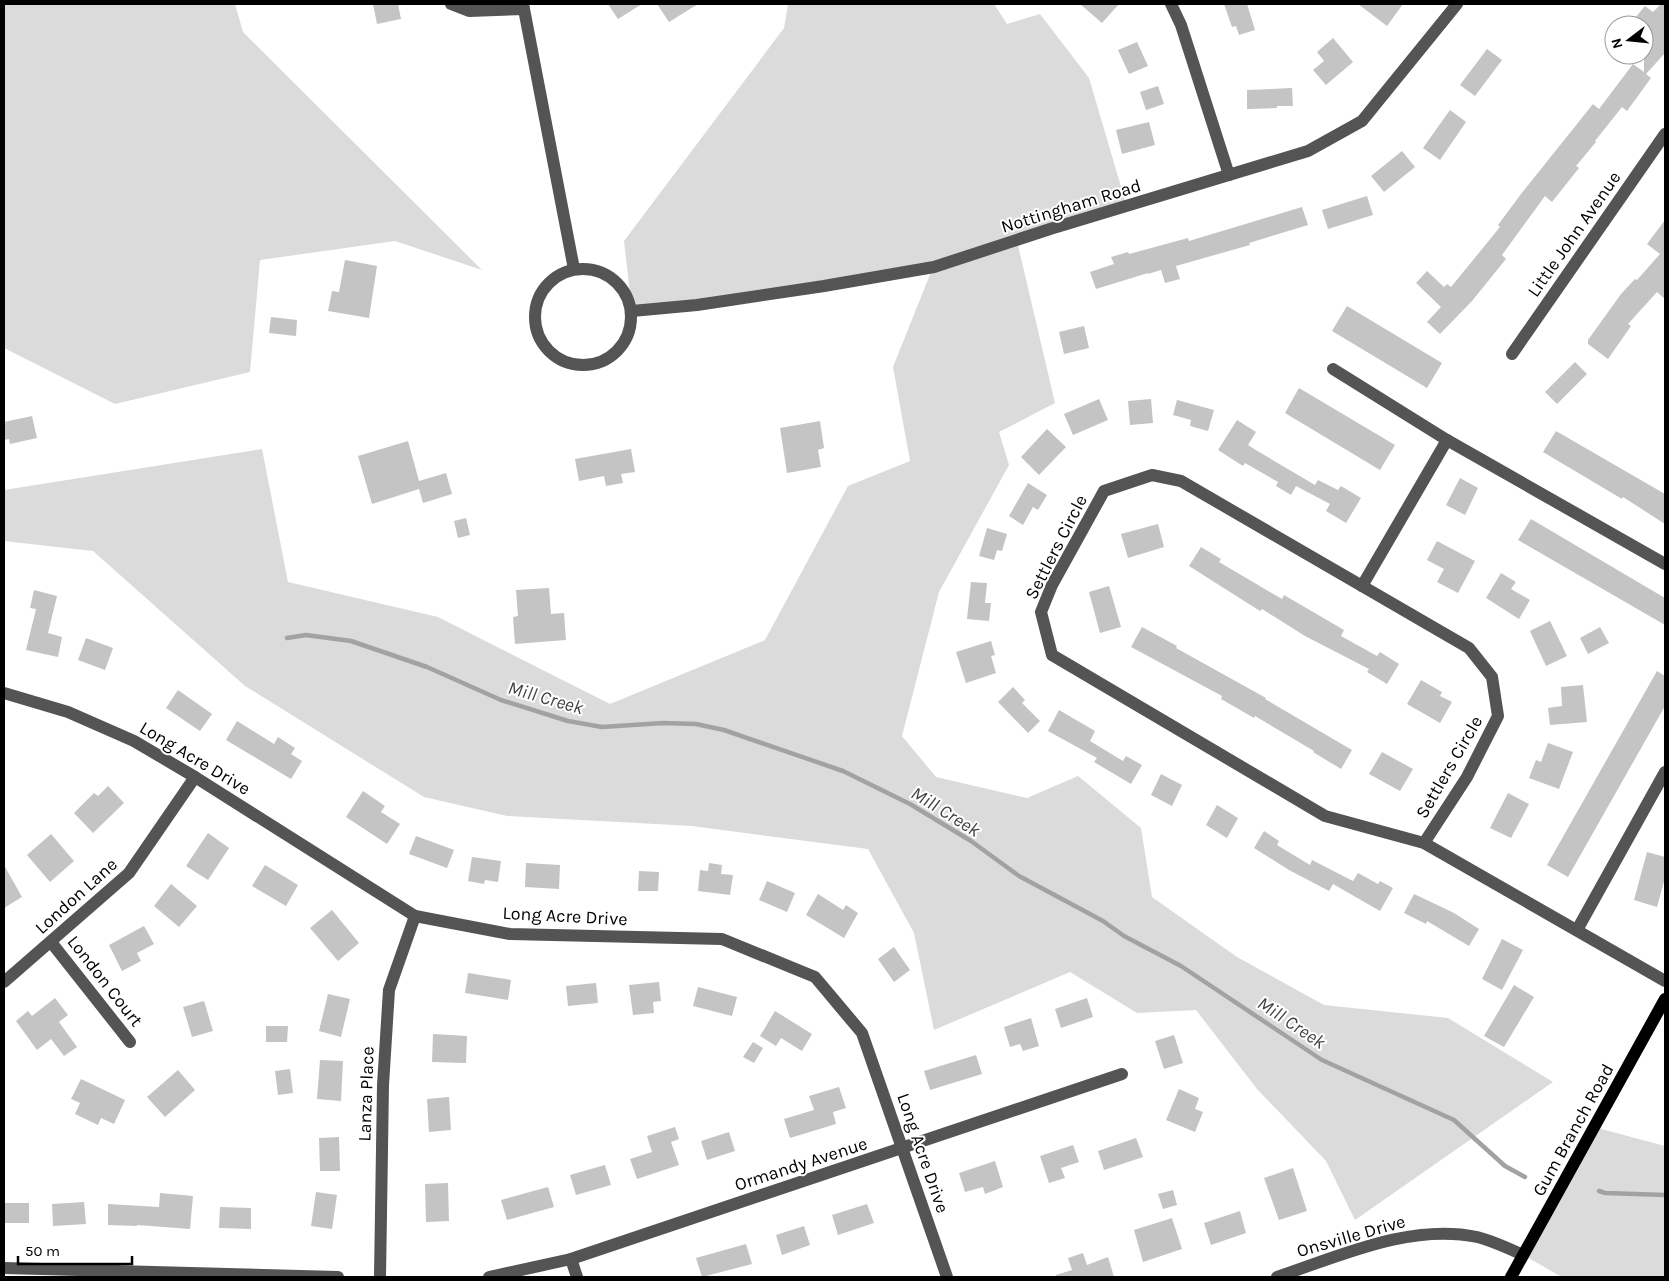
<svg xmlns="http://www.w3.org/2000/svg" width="1669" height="1281" font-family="Karla,sans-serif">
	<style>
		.green { fill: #dbdbdb }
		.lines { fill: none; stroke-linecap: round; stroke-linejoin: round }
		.stream { stroke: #a2a2a2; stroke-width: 4.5 }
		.building { fill: #c4c4c4 }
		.minor { stroke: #545454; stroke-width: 12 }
		.major { stroke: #000; stroke-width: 12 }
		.labels { text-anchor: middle; stroke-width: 4; stroke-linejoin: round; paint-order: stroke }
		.street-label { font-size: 18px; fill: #000; stroke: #fff }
		.water-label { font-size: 19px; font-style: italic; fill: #434343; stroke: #fff }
	</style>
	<rect width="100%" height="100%" fill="#fff"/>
	<g class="green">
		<path d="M4,4H235L243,32L482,270L395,241L260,260L250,372L115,404L4,348Z"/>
		<path d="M788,4H994L1007,24L1040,14L1089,78L1127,207L1017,241L1055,403L999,432L1009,465L939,592L902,736L936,777L1027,798L1078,776L1141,828L1152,897L1237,957L1324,1005L1448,1018L1553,1082L1355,1220L1326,1161L1257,1089L1196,1010L1137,1013L1070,972L934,1030L914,933L868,849L692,826L507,816L424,797L245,686L93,551L4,541V490L262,449L288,582L438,617L610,704L765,640L848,486L910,461L893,367L933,267L632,311L624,241L784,28Z"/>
		<path d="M1594,1127L1665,1146V1277H1562L1523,1255Z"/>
	</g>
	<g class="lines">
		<g class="stream">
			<path d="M287,638L306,635L351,641L427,667L501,700L568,721L602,727L663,723L696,724L724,730L843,771L910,804L971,841L1019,876L1103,921L1124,936L1181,966L1322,1060L1454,1120L1505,1166L1525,1177"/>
			<path d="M1599,1191L1605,1193L1665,1195"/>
		</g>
	</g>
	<g class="building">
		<path d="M373,4H398L401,19L377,24Z"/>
		<path d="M608,4H642L618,19Z"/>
		<path d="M657,4H698L669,22Z"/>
		<path d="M1080,4H1119L1102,23Z"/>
		<path d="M1224,4H1247L1255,30L1239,35L1236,26L1232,27Z"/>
		<path d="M1358,4H1403L1387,26Z"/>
		<path d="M1661,4H1665V53L1646,74L1651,78L1627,111L1622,107L1595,141L1596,142L1576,166L1579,168L1552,202L1545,196L1502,255L1506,259L1472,301L1440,334L1427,322L1441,307L1416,283L1427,271L1444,287L1447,284L1451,287L1500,227L1498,225L1521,194L1593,104L1599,109L1633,64L1644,72V25L1635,18L1645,6L1653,12Z"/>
		<path d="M1333,38L1353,62L1326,85L1313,70L1324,61L1317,52Z"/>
		<path d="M1137,42L1148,66L1129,74L1118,50Z"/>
		<path d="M1487,49L1502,60L1475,96L1460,85Z"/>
		<path d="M1158,86L1164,104L1146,110L1140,92Z"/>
		<path d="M1292,88L1293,106H1277V108L1247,109V90Z"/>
		<path d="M1450,110L1466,122L1440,160L1423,148Z"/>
		<path d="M1149,122L1155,145L1122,154L1116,130Z"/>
		<path d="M1402,151L1415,167L1384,192L1371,176Z"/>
		<path d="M1367,196L1373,215L1328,229L1322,210Z"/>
		<path d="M1302,207L1308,225L1249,243L1250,245L1176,266L1180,279L1165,283L1161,270L1148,274V273L1096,289L1090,272L1114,264L1111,257L1128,252L1129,254L1188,238L1189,241Z"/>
		<path d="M1665,220V299L1657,292L1628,324L1631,326L1608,359L1588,344V340L1621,294L1635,279L1637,280L1660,254L1647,244Z"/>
		<path d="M345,260L377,266L369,318L328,311L332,291L339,292Z"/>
		<path d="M1347,306L1442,363L1427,388L1332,331Z"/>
		<path d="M271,317L297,320L296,336L269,333Z"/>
		<path d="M1084,326L1089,348L1064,354L1059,332Z"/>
		<path d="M1575,362L1587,374L1557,404L1545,392Z"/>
		<path d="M1299,388L1395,445L1380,470L1285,413Z"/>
		<path d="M1099,399L1108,420L1073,435L1064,414Z"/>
		<path d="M1151,399L1153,423L1130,425L1128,401Z"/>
		<path d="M1177,400L1214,410L1208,431L1190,426L1191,420L1173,415Z"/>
		<path d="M32,416L37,438L10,444L9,439L4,440V422Z"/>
		<path d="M1237,420L1256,432L1248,445L1254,449L1315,485L1318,480L1338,490L1341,486L1361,498L1346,523L1326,511L1330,504L1296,486L1291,495L1276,486L1278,482L1245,463L1243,466L1218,450Z"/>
		<path d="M820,421L824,448L818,450L821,467L787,473L780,428Z"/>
		<path d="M1047,429L1066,447L1039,475L1021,457Z"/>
		<path d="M1556,431L1665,494V524L1623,497L1622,499L1543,452Z"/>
		<path d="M408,441L419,481L446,473L452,494L423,503L419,489L372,504L358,456Z"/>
		<path d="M631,449L635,472L621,474L623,483L606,486L604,476L579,481L575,459Z"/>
		<path d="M1460,478L1478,488L1465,515L1446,505Z"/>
		<path d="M1028,483L1047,495L1038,510L1033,507L1023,525L1009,516Z"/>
		<path d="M466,518L470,535L458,538L454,521Z"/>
		<path d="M1531,519L1665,598V625L1518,540Z"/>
		<path d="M1158,524L1164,547L1128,558L1121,534Z"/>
		<path d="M987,528L1007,534L1002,551L997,550L994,560L979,556Z"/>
		<path d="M1437,541L1475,561L1458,593L1437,582L1444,569L1427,560Z"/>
		<path d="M1201,547L1221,559L1219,562L1282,599L1284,595L1344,630L1341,636L1377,656L1380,652L1399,664L1387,684L1367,672L1369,669L1305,636L1262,609L1260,611L1189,566Z"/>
		<path d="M1501,573L1516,582L1511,589L1530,600L1519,619L1486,598Z"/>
		<path d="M971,582L987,583L985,603H991L989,621L967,619Z"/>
		<path d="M1109,586L1121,627L1100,633L1089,592Z"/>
		<path d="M549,588L551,614L564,613L566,640L515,644L513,617L518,616L516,590Z"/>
		<path d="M34,590L57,596L48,633L62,637L58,657L26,650L36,609L30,608Z"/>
		<path d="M1550,621L1567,656L1546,666L1530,631Z"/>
		<path d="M1142,627L1177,646L1176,648L1266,698L1265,699L1352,750L1341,769L1313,752L1314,751L1255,716L1254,718L1221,699L1222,696L1131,647Z"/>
		<path d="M1600,627L1609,643L1588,654L1580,638Z"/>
		<path d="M86,638L113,648L105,670L78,660Z"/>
		<path d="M991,641L995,655L991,656L996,673L966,683L956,652Z"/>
		<path d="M1657,671L1665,676V706L1568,877L1547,865Z"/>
		<path d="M1421,680L1442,692L1440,696L1452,702L1440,723L1407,704Z"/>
		<path d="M1583,685L1587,722L1550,725L1548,708L1562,706L1561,687Z"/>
		<path d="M1013,687L1025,700L1022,703L1040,721L1028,733L998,702Z"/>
		<path d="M178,690L212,714L200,731L166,708Z"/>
		<path d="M1059,710L1095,731L1090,741L1123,761L1126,756L1142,765L1131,784L1094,762L1097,758L1048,731Z"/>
		<path d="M237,721L274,744L278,737L295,748L291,754L302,761L291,779L226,740Z"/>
		<path d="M1548,743L1573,752L1559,789L1529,778L1536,760L1541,762Z"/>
		<path d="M1382,752L1413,769L1400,791L1369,774Z"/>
		<path d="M1161,774L1182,785L1172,806L1151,795Z"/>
		<path d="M108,786L124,803L93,833L74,813L94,793L98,796Z"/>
		<path d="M363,791L385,806L381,812L400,824L387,844L346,817Z"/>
		<path d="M1508,793L1529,804L1511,838L1490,828Z"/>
		<path d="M1217,805L1238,818L1227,838L1206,825Z"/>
		<path d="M1264,831L1279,841L1277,845L1310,865L1312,860L1353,881L1358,873L1378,884L1380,881L1393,888L1380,911L1333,884L1329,891L1289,870L1254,848Z"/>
		<path d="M208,833L229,848L208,880L186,866Z"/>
		<path d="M51,834L74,861L50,882L27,855Z"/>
		<path d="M416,836L454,850L447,868L409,854Z"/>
		<path d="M1647,852L1665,857V878L1657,907L1634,900Z"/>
		<path d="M472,857L501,861L498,882L485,880L484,884L468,881Z"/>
		<path d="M526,863L560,865L559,889L525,887Z"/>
		<path d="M709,863L722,865L721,874L733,875L730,895L698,891L700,870L708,871Z"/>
		<path d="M4,865L22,897L4,908Z"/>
		<path d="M265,865L298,885L286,906L252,886Z"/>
		<path d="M639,871L659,872L658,891H638Z"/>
		<path d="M767,881L795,893L787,912L759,900Z"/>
		<path d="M171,884L197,906L179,927L154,906Z"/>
		<path d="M818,894L843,910L846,905L858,913L844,938L806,915Z"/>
		<path d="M1414,894L1454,913L1479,929L1469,946L1427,921L1426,924L1404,913Z"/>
		<path d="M332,910L359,943L338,961L310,928Z"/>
		<path d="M144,926L154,944L137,953L141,961L122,971L109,945Z"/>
		<path d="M1502,939L1523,950L1502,990L1482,979Z"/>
		<path d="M894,947L910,970L894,982L878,959Z"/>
		<path d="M468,973L511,980L508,1000L465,993Z"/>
		<path d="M659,982L661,1001L653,1002L654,1013L633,1015L629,985Z"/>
		<path d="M596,983L598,1003L568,1006L566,986Z"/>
		<path d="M1514,985L1534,997L1504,1047L1484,1036Z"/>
		<path d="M698,987L737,997L732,1016L693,1006Z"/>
		<path d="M328,994L350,999L341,1037L319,1031Z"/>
		<path d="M55,998L68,1015L59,1022L77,1047L64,1056L51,1039L37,1050L16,1021L28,1011L32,1016Z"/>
		<path d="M1087,998L1093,1017L1061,1028L1055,1009Z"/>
		<path d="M204,1001L213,1031L192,1037L183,1007Z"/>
		<path d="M775,1011L812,1034L802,1051L781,1038L776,1046L760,1036Z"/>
		<path d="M1031,1018L1039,1046L1023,1051L1020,1044L1010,1047L1004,1027Z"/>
		<path d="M266,1026H288L287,1042H266Z"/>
		<path d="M433,1034L467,1036L466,1063L432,1062Z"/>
		<path d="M1174,1035L1183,1063L1164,1069L1155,1041Z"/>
		<path d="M753,1042L763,1048L754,1063L743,1057Z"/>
		<path d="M976,1055L982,1074L930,1090L924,1071Z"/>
		<path d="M320,1060L343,1061L341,1101L317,1099Z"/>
		<path d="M290,1069L293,1093L278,1095L275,1071Z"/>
		<path d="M178,1070L195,1090L165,1117L147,1097Z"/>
		<path d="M81,1079L125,1100L114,1124L101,1118L98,1125L75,1114L80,1103L71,1099Z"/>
		<path d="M839,1087L846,1108L833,1112L836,1124L790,1138L784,1119L814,1110L809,1096Z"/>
		<path d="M1179,1089L1199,1098L1195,1109L1203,1112L1195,1132L1166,1120Z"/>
		<path d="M449,1097L451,1130L429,1132L427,1099Z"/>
		<path d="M675,1127L679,1139L671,1142L679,1165L637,1179L630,1159L652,1152L647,1136Z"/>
		<path d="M729,1132L735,1151L707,1160L701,1141Z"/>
		<path d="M339,1137L340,1171H320L319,1138Z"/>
		<path d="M1136,1138L1143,1157L1104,1170L1098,1151Z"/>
		<path d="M1073,1145L1079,1162L1061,1168L1065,1178L1049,1183L1040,1156Z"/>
		<path d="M995,1161L1003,1187L985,1194L983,1187L965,1192L959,1173Z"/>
		<path d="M605,1165L611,1185L576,1195L570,1175Z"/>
		<path d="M1293,1168L1307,1211L1279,1220L1264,1178Z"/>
		<path d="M448,1183L449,1221L426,1222L425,1184Z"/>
		<path d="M548,1187L554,1207L507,1220L501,1200Z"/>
		<path d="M1173,1190L1177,1205L1163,1209L1158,1194Z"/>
		<path d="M316,1192L337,1195L332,1229L311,1226Z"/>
		<path d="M160,1193L193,1196L190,1229L137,1225V1226L108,1225V1204L159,1207Z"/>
		<path d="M84,1202L86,1224L53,1226L52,1204Z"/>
		<rect x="4" y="1203" width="25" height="20"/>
		<path d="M867,1204L874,1223L838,1235L832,1215Z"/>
		<path d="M220,1207L251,1208V1229L219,1228Z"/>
		<path d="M1240,1211L1246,1233L1211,1245L1204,1223Z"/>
		<path d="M1172,1218L1182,1249L1143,1262L1134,1230Z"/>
		<path d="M804,1226L810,1245L782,1255L776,1235Z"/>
		<path d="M746,1244L752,1264L702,1277L696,1258Z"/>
		<path d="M1083,1253L1087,1265L1108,1257L1114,1277H1056V1275L1072,1270L1068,1258Z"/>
	</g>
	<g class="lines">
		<g class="minor">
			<path d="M451,4L469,11L524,9"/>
			<path d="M523,4L574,269"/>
			<path d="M1171,4L1181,25L1229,175"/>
			<circle cx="583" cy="317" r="48"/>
			<path d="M632,311L697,305L824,286L934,267L1050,229L1308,151L1362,121L1457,4"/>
			<path d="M1512,354L1665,134"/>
			<path d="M1333,369L1447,440L1665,564"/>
			<path d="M1362,586L1447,440"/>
			<path d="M4,693L68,712L134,741L195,777L415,916L510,934L722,939L815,977L862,1033L947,1277"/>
			<path d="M1424,843L1467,777L1498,716L1492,677L1469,648L1181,481L1152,475L1104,491L1052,585L1041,612L1052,655L1325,816L1424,843L1665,981"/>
			<path d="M1577,930L1665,772"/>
			<path d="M51,942L130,1042"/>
			<path d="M4,982L129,873L195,777"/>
			<path d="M571,1259L577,1277"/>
			<path d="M4,1268L338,1277"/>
			<path d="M380,1277L383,1085L389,990L415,916"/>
			<path d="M489,1277L571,1259L1122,1074"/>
			<path d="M1277,1277C1340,1256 1410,1223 1477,1237C1493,1241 1508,1248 1523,1255"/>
		</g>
		<path class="major" d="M1511,1277L1665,999"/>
	</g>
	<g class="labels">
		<g class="street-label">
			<text transform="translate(1071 206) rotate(-17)" y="6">Nottingham Road</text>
			<text transform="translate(1574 234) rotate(-55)" y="6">Little John Avenue</text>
			<text transform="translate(1056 547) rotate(-63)" y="6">Settlers Circle</text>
			<text transform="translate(195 758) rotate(31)" y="6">Long Acre Drive</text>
			<text transform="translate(1449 767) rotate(-60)" y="6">Settlers Circle</text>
			<text transform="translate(76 896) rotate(-42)" y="6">London Lane</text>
			<text transform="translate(565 916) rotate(3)" y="6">Long Acre Drive</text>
			<text transform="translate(105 981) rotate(52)" y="6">London Court</text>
			<text transform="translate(366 1094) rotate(-88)" y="6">Lanza Place</text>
			<text transform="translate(1573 1130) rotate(-61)" y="6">Gum Branch Road</text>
			<text transform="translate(923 1153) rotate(71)" y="6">Long Acre Drive</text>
			<text transform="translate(801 1164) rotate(-18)" y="6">Ormandy Avenue</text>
			<text transform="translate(1351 1236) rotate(-16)" y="6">Onsville Drive</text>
		</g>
		<g class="water-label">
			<text transform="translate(546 697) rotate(16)" y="7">Mill Creek</text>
			<text transform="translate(946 811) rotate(32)" y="7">Mill Creek</text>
			<text transform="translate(1292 1022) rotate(34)" y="7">Mill Creek</text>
		</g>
	</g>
	<rect width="1669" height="1281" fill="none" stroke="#000000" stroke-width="10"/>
	<g transform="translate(1629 40) rotate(254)"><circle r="24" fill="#ffffff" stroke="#999999"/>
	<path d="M0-4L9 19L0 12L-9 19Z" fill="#000000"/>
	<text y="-8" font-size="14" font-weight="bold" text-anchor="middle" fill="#000000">N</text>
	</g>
	<path d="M18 1256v8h114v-8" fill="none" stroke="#000000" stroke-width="2.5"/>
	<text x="25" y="1256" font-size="15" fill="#000000" stroke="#ffffff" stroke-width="4" paint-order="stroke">50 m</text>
</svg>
